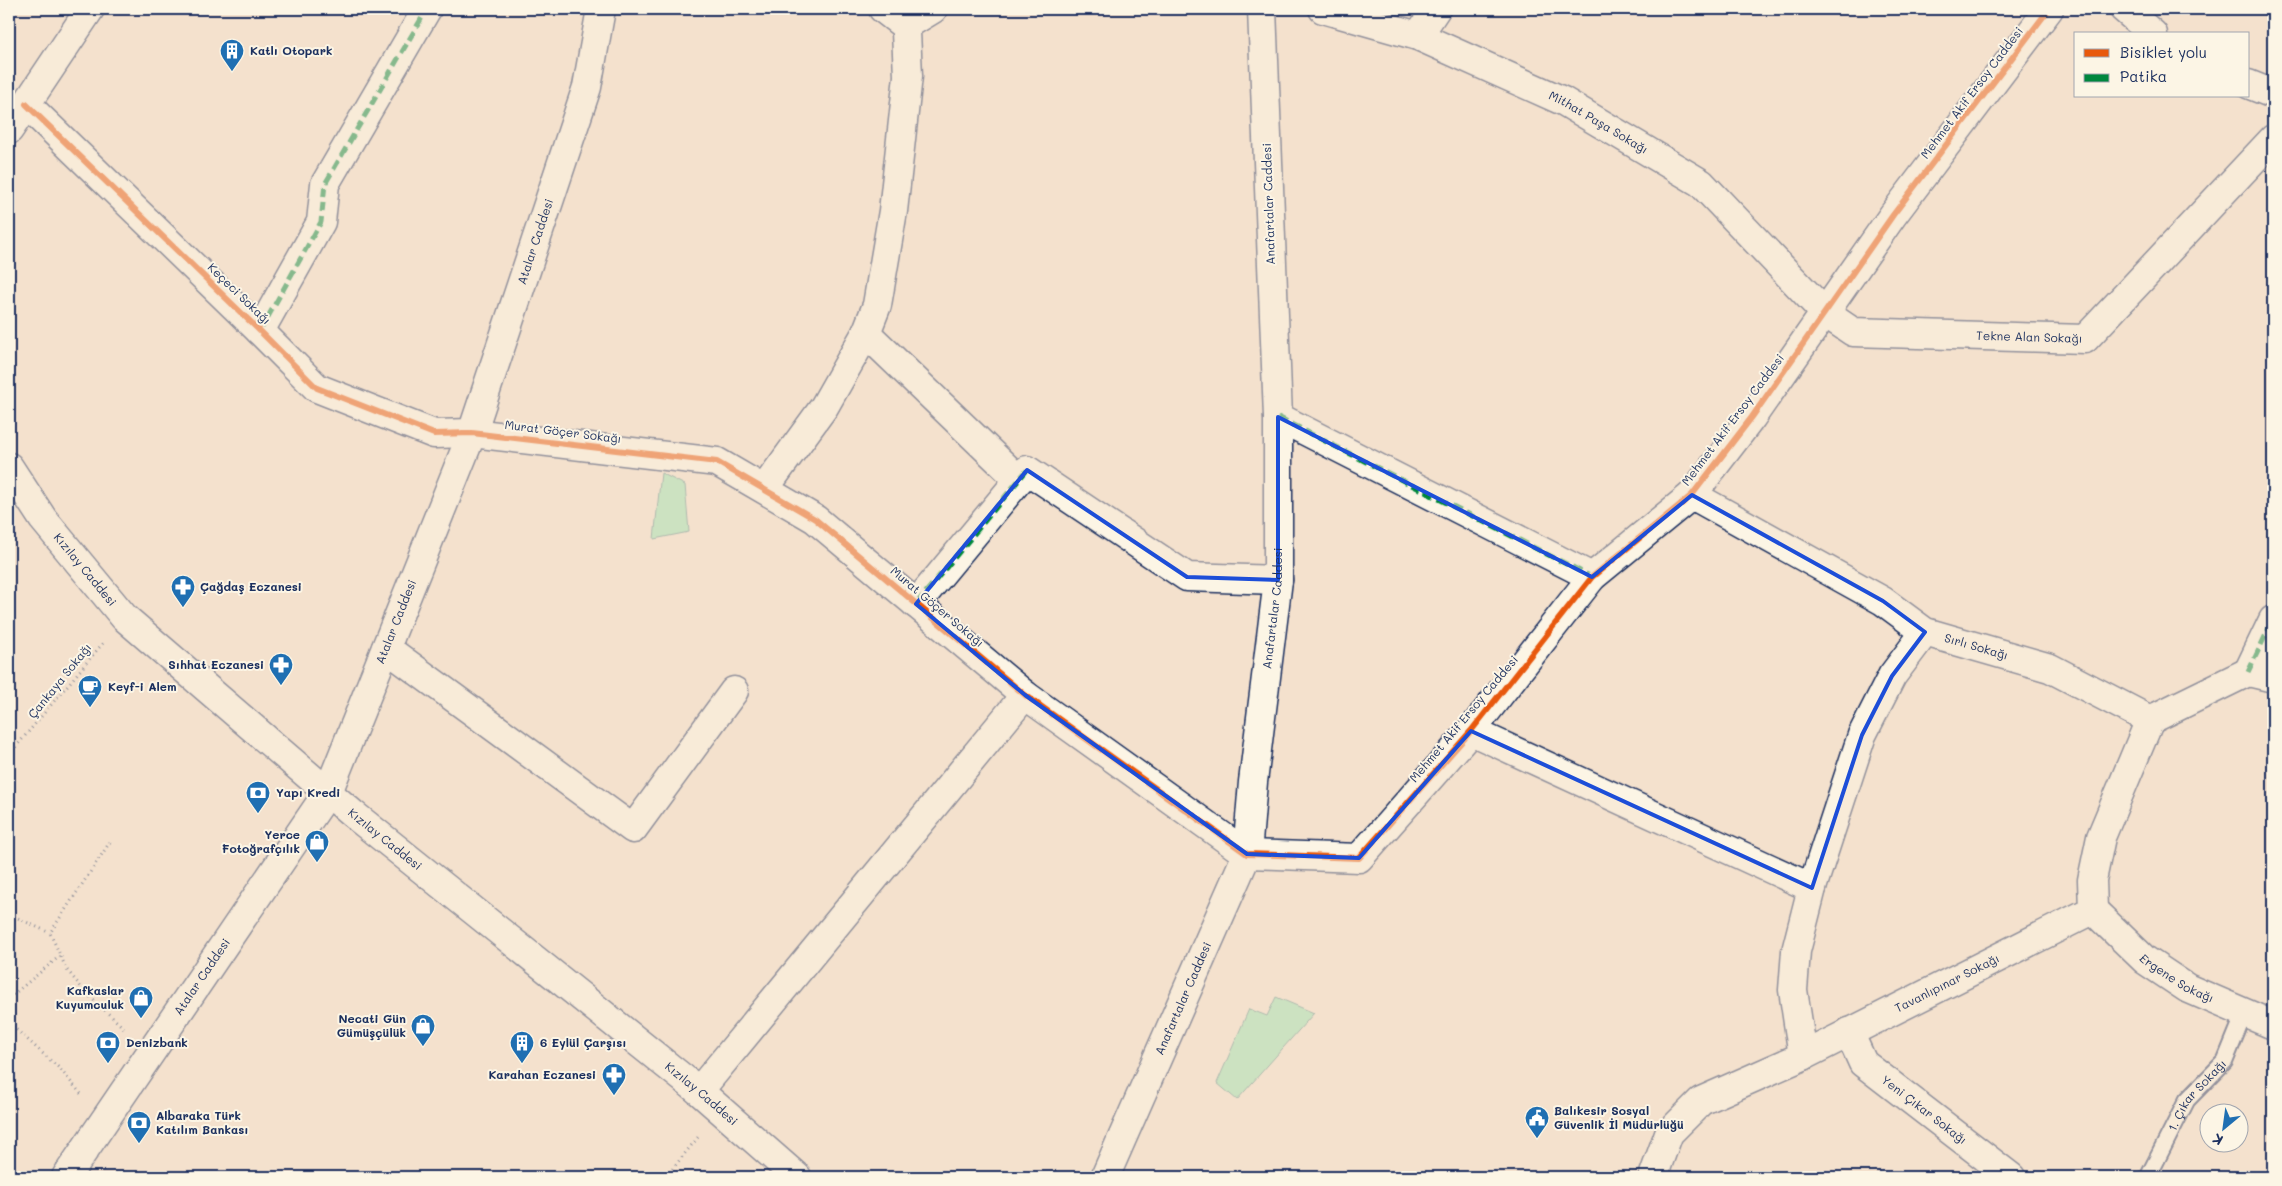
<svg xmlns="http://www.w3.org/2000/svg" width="2282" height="1186" font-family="Mali,sans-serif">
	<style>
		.green { fill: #9ce3b1; stroke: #5c8988 }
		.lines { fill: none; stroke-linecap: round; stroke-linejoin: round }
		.lane-casing { stroke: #1b2f5e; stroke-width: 19 }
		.street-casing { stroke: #1b2f5e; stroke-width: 31 }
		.secondary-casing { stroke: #1b2f5e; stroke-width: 31 }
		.path { stroke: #1b2f5e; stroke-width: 3; stroke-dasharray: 1 4; stroke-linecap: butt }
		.lane { stroke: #fcf5e5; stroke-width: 15 }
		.street { stroke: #fcf5e5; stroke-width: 28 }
		.secondary { stroke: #fcf5e5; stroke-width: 28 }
		.quiet { stroke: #00873e; stroke-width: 5; stroke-dasharray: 10 5; stroke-linecap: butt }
		.cycleway-casing { stroke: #fcf5e5; stroke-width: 9 }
		.cycleway { stroke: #e8590c; stroke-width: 6 }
		.marked { fill: none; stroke: #1d4ed8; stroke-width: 4; stroke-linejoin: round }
		.labels { text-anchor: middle; stroke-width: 4; stroke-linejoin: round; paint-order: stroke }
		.poi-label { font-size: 12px; font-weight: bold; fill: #1b2f5e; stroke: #fcf5e5; text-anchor: start }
		.street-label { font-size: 12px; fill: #1b2f5e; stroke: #fcf5e5 }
	</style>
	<rect width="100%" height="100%" fill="#f4e1cd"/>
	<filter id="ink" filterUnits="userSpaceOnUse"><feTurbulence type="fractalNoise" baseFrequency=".02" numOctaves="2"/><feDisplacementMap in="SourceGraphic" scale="10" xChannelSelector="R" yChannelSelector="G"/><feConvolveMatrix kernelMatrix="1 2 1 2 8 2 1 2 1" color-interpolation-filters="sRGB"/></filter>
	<g filter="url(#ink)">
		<g class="green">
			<path d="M661,473L685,485L689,532L654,539Z"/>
			<path d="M1276,997L1314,1013L1237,1100L1217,1083L1249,1009L1267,1016Z"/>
		</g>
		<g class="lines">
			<defs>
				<g id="lane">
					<path id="s1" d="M2148,1177L2187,1100L2225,1061L2245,1012"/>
				</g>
				<g id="street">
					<path d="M883,9L905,26L933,9"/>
					<path id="s2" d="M1323,9L1418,36L1563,101L1701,183L1825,313L1853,332L2085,339L2273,139"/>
					<path d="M2124,9L2153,34"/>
					<path d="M1418,36L1436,9"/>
					<path d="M2248,84L2273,94"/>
					<path d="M26,104L260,331L317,388L434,434L472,433L717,462L815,519L1025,695L1247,854L1359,858L1471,731L1592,577L1692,495L1752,417L1893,215L2049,9"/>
					<path d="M9,130L90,9"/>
					<path d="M260,331L321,222L325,184L427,9"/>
					<path d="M866,333L1019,480"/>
					<path d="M1278,417L1592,577"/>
					<path d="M765,488L824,407L866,333L877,305L893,211L908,76L905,9"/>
					<path id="s3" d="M1692,495L1883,601L1925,632L2050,668L2150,720L2248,672L2273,678"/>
					<path d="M916,604L1027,470L1187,577L1278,580"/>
					<path d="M386,648L633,829L734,691"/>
					<path d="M2248,672L2273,620"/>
					<path d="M1471,731L1812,888"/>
					<path id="s4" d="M2093,910L2145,960L2187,988L2273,1025"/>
					<path id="s5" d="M1849,1032L1863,1063L2011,1177"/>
					<path d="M1803,1056L1793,990L1796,951L1812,888L1862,735L1892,676L1925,632"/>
					<path d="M699,1091L1025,695"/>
					<path id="s6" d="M1653,1177L1669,1133L1701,1101L1803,1056L2093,910L2092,880L2101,837L2150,720"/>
				</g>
				<g id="secondary">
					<path id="s7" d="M9,467L43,519L124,617L353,814L699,1091L797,1177"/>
					<path id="s8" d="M66,1177L328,792L472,433L587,87L601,9"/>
					<path id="s9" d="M1105,1177L1247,854L1253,782L1278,580V417L1262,9"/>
				</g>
			</defs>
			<use href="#lane" class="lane-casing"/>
			<use href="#street" class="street-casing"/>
			<use href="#secondary" class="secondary-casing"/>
			<g class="path">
				<path d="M9,755L103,643"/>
				<path d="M110,842L50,933L67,970L86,993L126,1030"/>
				<path d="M9,914L50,933"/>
				<path d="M9,998L60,956"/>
				<path d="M9,1023L59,1068L82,1095"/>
				<path d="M666,1177L699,1136"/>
			</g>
			<use href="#lane" class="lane"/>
			<use href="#street" class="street"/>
			<use href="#secondary" class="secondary"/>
			<g class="quiet">
				<path d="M260,331L321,222L325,184L427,9"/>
				<path d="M1278,417L1592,577"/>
				<path d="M916,604L1027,470"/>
				<path d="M2248,672L2273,620"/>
			</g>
			<defs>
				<path id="cycleway" d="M26,104L260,331L317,388L434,434L472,433L717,462L815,519L1025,695L1247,854L1359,858L1471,731L1592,577L1692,495L1752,417L1893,215L2049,9"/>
			</defs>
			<use href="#cycleway" class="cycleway-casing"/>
			<use href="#cycleway" class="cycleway"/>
		</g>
	</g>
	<path d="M0 0H2282V1186H0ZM1278,417L1592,577L1692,495L1883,601L1925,632L1892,676L1862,735L1812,888L1471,731L1359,858L1247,854L1025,695L916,604L1027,470L1187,577L1278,580Z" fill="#f4e1cd" fill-opacity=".55" fill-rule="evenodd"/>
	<path class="marked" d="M1278,417L1592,577L1692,495L1883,601L1925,632L1892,676L1862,735L1812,888L1471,731L1359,858L1247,854L1025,695L916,604L1027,470L1187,577L1278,580Z"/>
	<defs>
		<symbol id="building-pin" viewBox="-11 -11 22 30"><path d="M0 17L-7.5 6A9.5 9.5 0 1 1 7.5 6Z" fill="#1f6fb2" stroke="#fcf5e5"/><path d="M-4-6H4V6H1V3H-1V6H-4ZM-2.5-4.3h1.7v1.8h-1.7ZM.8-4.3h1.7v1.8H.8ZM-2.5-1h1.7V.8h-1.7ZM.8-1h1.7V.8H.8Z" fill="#fff"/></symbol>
		<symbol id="pharmacy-pin" viewBox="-11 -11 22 30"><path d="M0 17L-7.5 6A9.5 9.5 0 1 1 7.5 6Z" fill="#1f6fb2" stroke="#fcf5e5"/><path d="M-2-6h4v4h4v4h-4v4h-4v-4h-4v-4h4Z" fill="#fff"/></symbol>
		<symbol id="cafe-pin" viewBox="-11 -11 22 30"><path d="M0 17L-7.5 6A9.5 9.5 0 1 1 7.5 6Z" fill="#1f6fb2" stroke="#fcf5e5"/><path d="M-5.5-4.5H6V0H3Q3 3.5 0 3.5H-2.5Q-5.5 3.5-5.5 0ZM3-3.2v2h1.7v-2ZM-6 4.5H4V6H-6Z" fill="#fff"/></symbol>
		<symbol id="bank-pin" viewBox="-11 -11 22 30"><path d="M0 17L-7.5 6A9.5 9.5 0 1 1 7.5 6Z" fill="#1f6fb2" stroke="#fcf5e5"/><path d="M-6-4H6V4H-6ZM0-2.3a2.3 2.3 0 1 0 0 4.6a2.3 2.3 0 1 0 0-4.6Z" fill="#fff"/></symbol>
		<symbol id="shop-pin" viewBox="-11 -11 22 30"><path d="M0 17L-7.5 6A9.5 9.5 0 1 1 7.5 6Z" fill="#1f6fb2" stroke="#fcf5e5"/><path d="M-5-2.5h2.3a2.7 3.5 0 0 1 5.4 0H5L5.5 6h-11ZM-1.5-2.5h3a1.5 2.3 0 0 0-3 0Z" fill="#fff"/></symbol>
		<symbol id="civic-pin" viewBox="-11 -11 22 30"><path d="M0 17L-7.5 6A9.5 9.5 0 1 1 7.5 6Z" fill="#1f6fb2" stroke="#fcf5e5"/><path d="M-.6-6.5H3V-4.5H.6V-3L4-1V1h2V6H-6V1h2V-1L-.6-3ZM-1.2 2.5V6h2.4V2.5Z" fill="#fff"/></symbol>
	</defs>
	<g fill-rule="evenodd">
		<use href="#building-pin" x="218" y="37" width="28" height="38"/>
		<use href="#pharmacy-pin" x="169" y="573" width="28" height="38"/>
		<use href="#pharmacy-pin" x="267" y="651" width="28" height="38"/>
		<use href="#cafe-pin" x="76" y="673" width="28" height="38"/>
		<use href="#bank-pin" x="244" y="779" width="28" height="38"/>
		<use href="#shop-pin" x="303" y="828" width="28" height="38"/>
		<use href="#shop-pin" x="127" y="984" width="28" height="38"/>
		<use href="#shop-pin" x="409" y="1012" width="28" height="38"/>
		<use href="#bank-pin" x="94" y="1029" width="28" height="38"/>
		<use href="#building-pin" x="508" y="1029" width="28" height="38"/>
		<use href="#pharmacy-pin" x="600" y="1061" width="28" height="38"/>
		<use href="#civic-pin" x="1523" y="1104" width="28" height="38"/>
		<use href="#bank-pin" x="125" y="1109" width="28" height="38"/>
	</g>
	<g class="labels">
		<g class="poi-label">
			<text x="250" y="55">Katlı Otopark</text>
			<text x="200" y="591">Çağdaş Eczanesi</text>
			<text x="264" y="669" text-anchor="end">Sıhhat Eczanesi</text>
			<text x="108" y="691">Keyf-i Alem</text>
			<text x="276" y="797">Yapı Kredi</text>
			<text x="300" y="839" text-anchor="end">Yerce<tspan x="300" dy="14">Fotoğrafçılık</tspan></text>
			<text x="124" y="995" text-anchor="end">Kafkaslar<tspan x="124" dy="14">Kuyumculuk</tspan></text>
			<text x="406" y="1023" text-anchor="end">Necati Gün<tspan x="406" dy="14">Gümüşçülük</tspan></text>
			<text x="126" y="1047">Denizbank</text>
			<text x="540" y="1047">6 Eylül Çarşısı</text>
			<text x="596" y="1079" text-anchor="end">Karahan Eczanesi</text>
			<text x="1554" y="1115">Balıkesir Sosyal<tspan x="1554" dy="14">Güvenlik İl Müdürlüğü</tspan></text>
			<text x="156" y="1120">Albaraka Türk<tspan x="156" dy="14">Katılım Bankası</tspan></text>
		</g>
		<g class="street-label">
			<text transform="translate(1972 93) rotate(-53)" y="4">Mehmet Akif Ersoy Caddesi</text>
			<text dy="4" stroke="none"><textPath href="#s2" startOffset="299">Mithat Paşa Sokağı</textPath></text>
			<text transform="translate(1269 204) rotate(-92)" y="4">Anafartalar Caddesi</text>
			<text dy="4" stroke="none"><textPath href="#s8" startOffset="1054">Atalar Caddesi</textPath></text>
			<text transform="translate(239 294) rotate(44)" y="4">Keçeci Sokağı</text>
			<text dy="4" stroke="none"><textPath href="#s2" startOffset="808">Tekne Alan Sokağı</textPath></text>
			<text transform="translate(1733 420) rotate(-53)" y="4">Mehmet Akif Ersoy Caddesi</text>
			<text transform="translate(563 432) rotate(7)" y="4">Murat Göçer Sokağı</text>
			<text dy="4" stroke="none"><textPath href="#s7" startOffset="128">Kızılay Caddesi</textPath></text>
			<text transform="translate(937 607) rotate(40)" y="4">Murat Göçer Sokağı</text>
			<text dy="4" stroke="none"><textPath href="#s9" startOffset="600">Anafartalar Caddesi</textPath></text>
			<text dy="4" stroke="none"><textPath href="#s8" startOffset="649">Atalar Caddesi</textPath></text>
			<text dy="4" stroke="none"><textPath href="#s3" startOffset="324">Sırlı Sokağı</textPath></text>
			<text transform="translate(60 681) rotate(-51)" y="4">Çankaya Sokağı</text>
			<text transform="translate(1464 719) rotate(-50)" y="4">Mehmet Akif Ersoy Caddesi</text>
			<text dy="4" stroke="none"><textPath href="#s7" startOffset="532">Kızılay Caddesi</textPath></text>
			<text dy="4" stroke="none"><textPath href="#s8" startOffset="242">Atalar Caddesi</textPath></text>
			<text dy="4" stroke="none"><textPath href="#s4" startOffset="109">Ergene Sokağı</textPath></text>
			<text dy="4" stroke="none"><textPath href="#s6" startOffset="365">Tavanlıpınar Sokağı</textPath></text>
			<text dy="4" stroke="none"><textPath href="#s9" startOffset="195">Anafartalar Caddesi</textPath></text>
			<text dy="4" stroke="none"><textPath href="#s7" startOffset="938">Kızılay Caddesi</textPath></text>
			<text dy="4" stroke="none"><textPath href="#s1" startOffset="96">1. Çıkar Sokağı</textPath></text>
			<text dy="4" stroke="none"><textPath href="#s5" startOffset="111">Yeni Çıkar Sokağı</textPath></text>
		</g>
	</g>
	<rect width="2282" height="1186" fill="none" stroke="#fcf5e5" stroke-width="30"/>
	<rect x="15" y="15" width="2252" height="1156" fill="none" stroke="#1b2f5e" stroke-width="2" filter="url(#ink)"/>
	<rect x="2074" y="32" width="175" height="65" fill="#fcf5e5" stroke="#a2a6af"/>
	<rect x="2084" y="49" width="25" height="8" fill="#e8590c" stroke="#a2a6af"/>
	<text x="2120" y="58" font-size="15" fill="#1b2f5e">Bisiklet yolu</text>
	<rect x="2084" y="74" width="25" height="8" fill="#00873e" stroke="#a2a6af"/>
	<text x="2120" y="82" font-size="15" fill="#1b2f5e">Patika</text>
	<g transform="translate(2224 1128) rotate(209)"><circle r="24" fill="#fcf5e5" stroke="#a2a6af"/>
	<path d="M0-4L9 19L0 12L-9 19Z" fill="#1f6fb2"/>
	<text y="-8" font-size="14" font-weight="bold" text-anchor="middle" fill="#1b2f5e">K</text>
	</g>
</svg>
